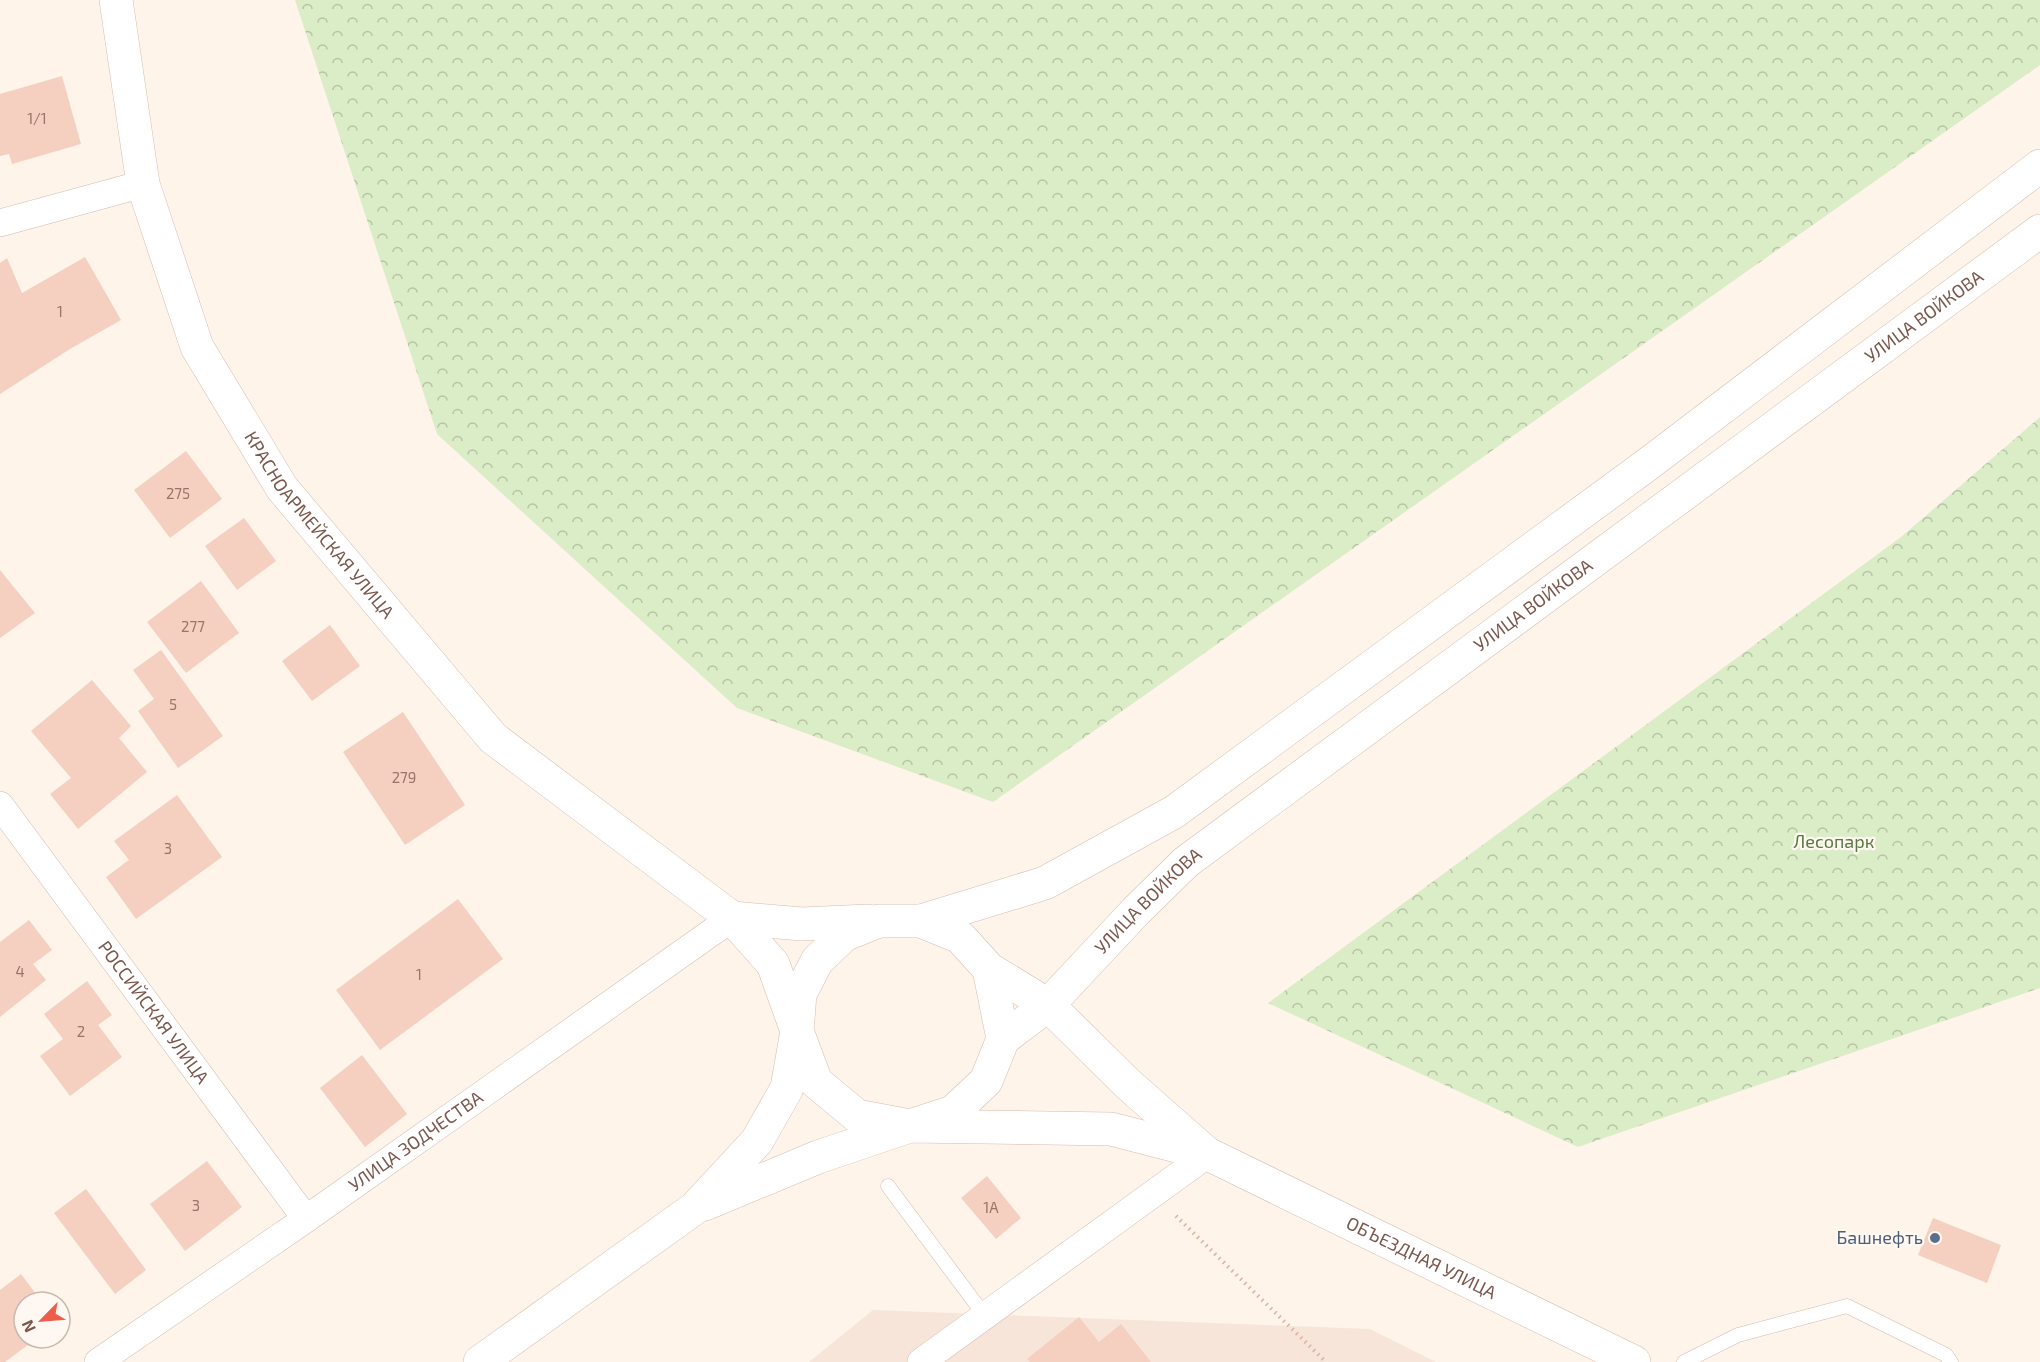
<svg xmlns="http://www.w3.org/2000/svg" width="2040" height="1362" font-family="'Exo 2',sans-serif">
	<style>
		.residential { fill: #f6e5d8 }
		.forest { fill: url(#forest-crowns) }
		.building { fill: #f5d0c0 }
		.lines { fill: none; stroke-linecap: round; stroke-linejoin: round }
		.service-casing { stroke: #d2baae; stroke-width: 15 }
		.minor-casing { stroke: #d2baae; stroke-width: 28 }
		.secondary-casing { stroke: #d7bcae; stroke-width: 34 }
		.path { stroke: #dbb2a2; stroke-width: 4; stroke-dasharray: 1.5 4.5; stroke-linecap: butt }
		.service { stroke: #fff; stroke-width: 14 }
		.minor { stroke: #fff; stroke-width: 27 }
		.secondary { stroke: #fff; stroke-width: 33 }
		.service-dot { fill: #5c6f8a; stroke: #fff8f2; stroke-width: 2 }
		.labels { text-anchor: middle; stroke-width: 4.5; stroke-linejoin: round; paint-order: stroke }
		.number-label { font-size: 15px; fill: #9a7568 }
		.street-label { font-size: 18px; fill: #7b574b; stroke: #fff8f2 }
		.park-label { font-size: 18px; fill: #577b3f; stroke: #fff8f2 }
		.service-label { font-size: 18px; fill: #4e5e75; stroke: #fff8f2; text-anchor: end }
	</style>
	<defs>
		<pattern id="forest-crowns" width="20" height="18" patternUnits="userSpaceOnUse" patternTransform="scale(1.5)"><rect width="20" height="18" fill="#daedc7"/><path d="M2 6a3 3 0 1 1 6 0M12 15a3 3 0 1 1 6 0" fill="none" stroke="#b6c3a4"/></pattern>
	</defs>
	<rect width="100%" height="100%" fill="#fef4ea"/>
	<path class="residential" d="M873,1310L1370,1329L1436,1362H809Z"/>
	<g class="forest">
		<path d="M295,0H2040V65L993,802L737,708L437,434Z"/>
		<path d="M2040,417V988L1578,1147L1268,1003L1901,537Z"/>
	</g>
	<g class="building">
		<path d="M62,76L81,144L12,164L9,154L0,156V94Z"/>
		<path d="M85,257L121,320L70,349L0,394V263L7,258L22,293Z"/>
		<path d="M186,451L222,499L170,538L134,490Z"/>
		<path d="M244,518L276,561L237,590L205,546Z"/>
		<path d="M0,570L35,613L0,638Z"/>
		<path d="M201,581L239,633L186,673L147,622Z"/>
		<path d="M330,625L360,666L312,701L282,661Z"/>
		<path d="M161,650L223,736L178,768L138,711L154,699L133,670Z"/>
		<path d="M92,680L131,726L119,738L147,772L78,829L50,794L71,778L31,731Z"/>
		<path d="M403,712L465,805L405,845L343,752Z"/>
		<path d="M177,795L222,857L136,919L106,877L129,860L114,841Z"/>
		<path d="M458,899L503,959L380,1050L336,990Z"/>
		<path d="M29,920L52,950L33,964L46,980L0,1017V942Z"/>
		<path d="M87,981L112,1015L98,1025L122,1057L70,1096L40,1056L63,1039L44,1014Z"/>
		<path d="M362,1055L407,1114L365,1147L320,1088Z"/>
		<path d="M207,1161L242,1207L185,1251L150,1204Z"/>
		<path d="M987,1176L1021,1218L996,1239L961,1198Z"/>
		<path d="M86,1189L146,1270L115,1294L54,1213Z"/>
		<path d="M1933,1218L2001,1245L1987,1283L1918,1255Z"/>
		<path d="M21,1274L42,1302H24V1338H37L5,1362H0V1290Z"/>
		<path d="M1079,1317L1099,1342L1121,1324L1151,1362H1030L1027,1359Z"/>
	</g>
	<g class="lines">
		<defs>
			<g id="service">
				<path d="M888,1186L985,1316"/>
				<path d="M1684,1362L1738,1335L1847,1306L1946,1355L1951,1362"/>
			</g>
			<g id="minor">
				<path d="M0,223L143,184"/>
				<path id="s1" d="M0,805L306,1219"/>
				<path id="s2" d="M98,1362L306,1219L732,918"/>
				<path d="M921,1362L1208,1154"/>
			</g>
			<g id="secondary">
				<path id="s3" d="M116,0L143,184L197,347L282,488L493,738L732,918L773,964L797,1031L787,1088L757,1141L695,1208L480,1362"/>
				<path d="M732,918L802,924L868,921"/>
				<path d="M921,921L1045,883L1174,812L1648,464L2040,166"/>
				<path d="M989,969L1003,1039L986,1081L953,1112L910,1126L857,1116L816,1082L797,1031L800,994L817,961L844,935L879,921H921L960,937L989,969L1048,1005L1128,1084L1204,1151"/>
				<path id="s4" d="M1003,1039L1048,1005L1136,911L1186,862L2040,231"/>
				<path id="s5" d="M705,1204L818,1157L910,1126L1111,1129L1208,1154L1634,1362"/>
			</g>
		</defs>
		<use href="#service" class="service-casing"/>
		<use href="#minor" class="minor-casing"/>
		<use href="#secondary" class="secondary-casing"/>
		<path class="path" d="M1176,1216L1326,1362"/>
		<use href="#service" class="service"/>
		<use href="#minor" class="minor"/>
		<use href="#secondary" class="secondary"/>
	</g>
	<circle class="service-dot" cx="1935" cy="1238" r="6"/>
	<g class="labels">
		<g class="number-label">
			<text x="37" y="124">1/1</text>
			<text x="60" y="317">1</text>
			<text x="178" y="499">275</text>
			<text x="193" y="632">277</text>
			<text x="173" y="710">5</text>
			<text x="404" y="783">279</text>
			<text x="168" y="854">3</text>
			<text x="20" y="977">4</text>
			<text x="419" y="980">1</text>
			<text x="81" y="1037">2</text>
			<text x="196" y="1211">3</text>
			<text x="991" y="1213">1А</text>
		</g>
		<g class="street-label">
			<text dy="6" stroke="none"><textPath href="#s4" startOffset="1173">УЛИЦА ВОЙКОВА</textPath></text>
			<text dy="6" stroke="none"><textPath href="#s3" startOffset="574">КРАСНОАРМЕЙСКАЯ УЛИЦА</textPath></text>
			<text dy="6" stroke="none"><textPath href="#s4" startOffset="687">УЛИЦА ВОЙКОВА</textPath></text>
			<text dy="6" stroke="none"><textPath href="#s4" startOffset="201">УЛИЦА ВОЙКОВА</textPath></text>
			<text dy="6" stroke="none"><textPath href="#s1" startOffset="258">РОССИЙСКАЯ УЛИЦА</textPath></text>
			<text dy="6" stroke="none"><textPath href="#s2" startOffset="387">УЛИЦА ЗОДЧЕСТВА</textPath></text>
			<text dy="6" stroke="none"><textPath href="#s5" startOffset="758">ОБЪЕЗДНАЯ УЛИЦА</textPath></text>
		</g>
		<g class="park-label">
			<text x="1834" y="848">Лесопарк</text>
		</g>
		<g class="service-label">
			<text x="1923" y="1244">Башнефть</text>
		</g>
	</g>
	<g transform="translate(42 1320) rotate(245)"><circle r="28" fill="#fff8f2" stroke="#cab8af" stroke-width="1.5"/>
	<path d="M0-4.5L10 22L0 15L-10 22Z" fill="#ed5d4a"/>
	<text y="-9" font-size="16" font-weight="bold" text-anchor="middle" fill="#7b574b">N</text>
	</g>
</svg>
